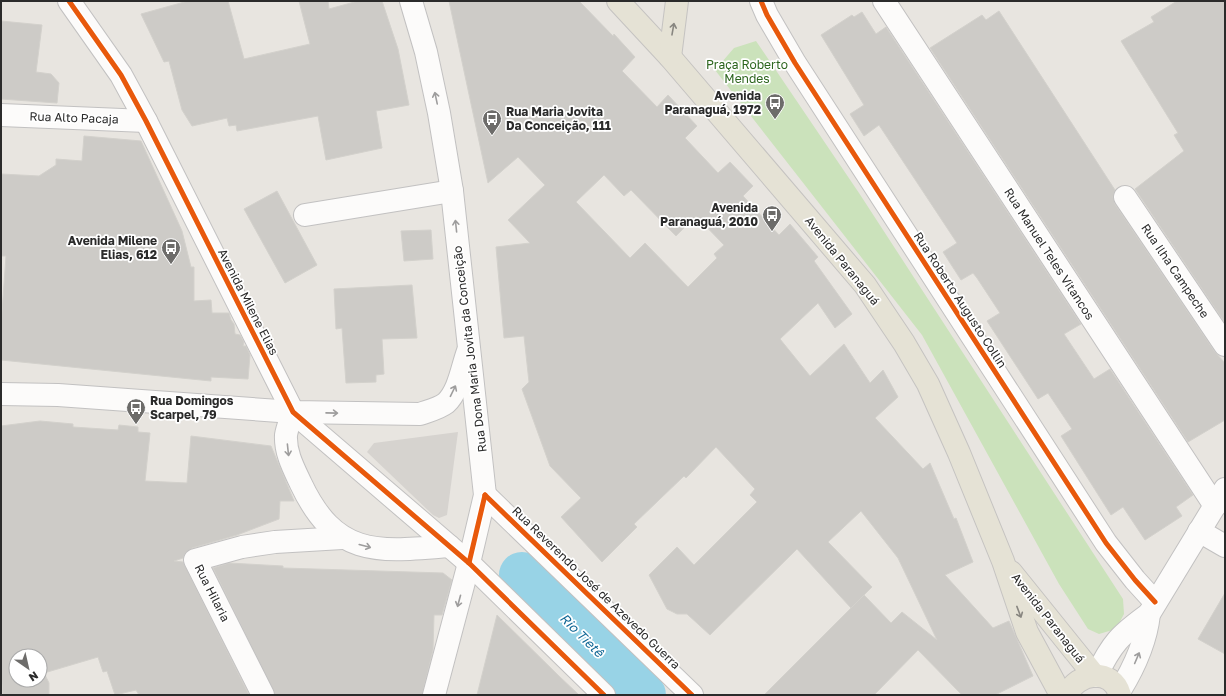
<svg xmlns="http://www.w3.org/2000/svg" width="1226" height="696" font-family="'Golos Text',sans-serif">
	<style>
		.green { fill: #cbe2bb }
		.plaza { fill: #d6d3cf }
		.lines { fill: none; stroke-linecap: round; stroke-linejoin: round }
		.river { stroke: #98d3e6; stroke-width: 46 }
		.building { fill: #cdcbc7; stroke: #d3d1cc; fill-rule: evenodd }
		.minor-casing { stroke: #c2c1c1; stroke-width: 24 }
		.major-casing { stroke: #c5c3c1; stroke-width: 24 }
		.minor { stroke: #fcfbfa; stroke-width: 22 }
		.major { stroke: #e5e2d5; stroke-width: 22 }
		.cycleway-casing { stroke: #fff; stroke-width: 8 }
		.cycleway { stroke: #e8590c; stroke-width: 5 }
		.oneway { stroke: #888680 }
		.oneway2 { stroke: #9e9d9d }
		.labels { text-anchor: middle; stroke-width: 3.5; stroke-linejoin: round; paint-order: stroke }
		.park-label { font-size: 12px; fill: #2c651d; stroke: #fff }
		.poi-label { font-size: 12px; font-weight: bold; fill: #2b2b2b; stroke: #fff; text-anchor: end }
		.street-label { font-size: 12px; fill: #2b2b2b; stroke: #fff }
		.water-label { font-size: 13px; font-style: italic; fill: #136996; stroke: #fff }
	</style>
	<rect width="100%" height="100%" fill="#e8e5e0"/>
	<path class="green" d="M756,41L859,193L1123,599L1124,614L1116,629L1099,634L1088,629L1059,584L922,335L715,70L734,48Z"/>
	<path class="plaza" d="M458,432L447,515L439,518L433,515L367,452L374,443Z"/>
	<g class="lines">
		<path class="river" d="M522,575L643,695"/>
	</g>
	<g class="building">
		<path d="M188,1H228L244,59L310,44L299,1H328L329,9L358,1H382L398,49L409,105L376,111L382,148L326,160L318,116L237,131L236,125L229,126L227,118L192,126L182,110L169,61L164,62L141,14Z"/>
		<path d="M449,1H579L613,36L614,34L635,57L622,71L657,107L668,95L697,126L685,138L718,173L730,162L753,186L743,196L779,235L790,224L818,257L814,261L852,314L835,328L818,303L780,339L810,376L844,344L870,383L883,370L898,397L875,418L923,469L930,463L954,519L956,518L973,562L945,575L993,628L1009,621L1033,676L995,695H962L918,650L874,695H764L864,595L891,623L902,612L937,640L898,558L861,511L828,542L872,587L851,608L797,549L710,635L687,614H677L667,609L649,575L677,547L694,565L757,502L750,495L755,489L716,447L686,478L684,476L634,524L637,527L602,562L561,517L581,498L550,466L522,389L529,382L524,336L504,338L496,247L530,243L508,220L545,185L518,157L488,183ZM604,175L624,196L631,190L676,236L696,216L724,245L714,254L717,258L688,287L645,243L630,258L576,202Z"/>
		<path d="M1177,1H1225V323L1135,189L1184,151L1174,135L1178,133L1121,41L1154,22L1151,17Z"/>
		<path d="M999,11L1115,190L1113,197L1115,204L1215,352L1225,363V420L1188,442L930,48L982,15L986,20Z"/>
		<path d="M862,12L876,34L886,27L1081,324L1064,334L1094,379L1110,369L1193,495L1176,507L1182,516L1145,540L1123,507L1111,515L1061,436L1072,429L1048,393L1038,399L987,321L1000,313L977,278L973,273L961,280L943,252L957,243L879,125L864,136L850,114L864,105L821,35L852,15L854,17Z"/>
		<path d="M1,21L42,25L36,72L51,74L59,83L57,103L1,99Z"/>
		<path d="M84,136L141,141L182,231L191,267H194V301L211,300L212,313H229L231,320L234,324L235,334L240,335L244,342L243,346H246L250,355L248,379L211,377V381L1,360V326L6,256H1V174L39,176L56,165V159L82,161Z"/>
		<path d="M277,191L317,265L285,283L244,209Z"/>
		<path d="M431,230L433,259L404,261L401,231Z"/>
		<path d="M412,285L417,338L382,339L384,374L376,375V382L346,383L342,328L336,329L334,289Z"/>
		<path d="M40,421L73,424V427L118,430L119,425L138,427V432L150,433L145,481L187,483L191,436L271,446L294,501H280L279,519L237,535L192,548L186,552L183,558L174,561L183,562L249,695H139L136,690L115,695L107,671L103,672L98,657L44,673L49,683V695H3L1,672V426ZM16,656H40V680H16Z"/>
		<path d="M229,563L283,566V568L443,573L452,580L442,615H434L433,650L422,695H275L213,568Z"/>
		<path d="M1225,593V654L1198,639Z"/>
		<path d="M497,615L559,676L579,695H477Z"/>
	</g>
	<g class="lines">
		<defs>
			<g id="minor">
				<path d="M69,1L121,75L146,121L293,412L469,563L604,695"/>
				<path d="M411,1L426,52L439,113L452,191L485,495L469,563L434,695"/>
				<path d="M761,1L767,15L795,63L1106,543L1135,580L1155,602"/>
				<path d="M884,1L1215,506"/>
				<path d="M1,115L146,121"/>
				<path d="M1125,197L1225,345"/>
				<path d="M305,215L452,191"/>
				<path d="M1,394L58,395L293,412L420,414C428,411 438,409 446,403C459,391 462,367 468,351"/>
				<path d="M293,412C291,419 287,428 286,435C285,453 294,469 301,484C336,558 378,552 449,546"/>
				<path d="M485,495L692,695"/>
				<path d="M1199,531L1225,546"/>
				<path d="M1096,676C1112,643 1120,635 1149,614"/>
				<path d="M1119,692C1134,668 1146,642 1149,614L1225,489"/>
				<path d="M263,695L195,560L242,547L275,542L342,538"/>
			</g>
			<g id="major">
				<path d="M618,1L670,57L865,285L904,343L928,384L959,453L1003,561L1027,632L1061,695"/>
				<path d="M670,57L677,1"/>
				<path d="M1011,572L1094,675"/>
				<path d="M1067,695C1077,672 1112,667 1120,695"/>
			</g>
		</defs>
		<use href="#minor" class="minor-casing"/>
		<use href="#major" class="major-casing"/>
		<use href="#minor" class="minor"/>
		<use href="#major" class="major"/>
		<defs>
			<g id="cycleway">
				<path d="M69,1L121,75L146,121L293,412L469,563L604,695"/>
				<path d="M761,1L767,15L795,63L1106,543L1135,580L1155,602"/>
				<path d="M485,495L692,695"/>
				<path d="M469,563L485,495"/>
			</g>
		</defs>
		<use href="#cycleway" class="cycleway-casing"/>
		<use href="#cycleway" class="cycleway"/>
	</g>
	<defs><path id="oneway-shaft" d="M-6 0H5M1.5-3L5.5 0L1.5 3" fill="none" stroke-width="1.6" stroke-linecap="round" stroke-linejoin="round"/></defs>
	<g class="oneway">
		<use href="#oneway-shaft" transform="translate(673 29) rotate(-80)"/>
		<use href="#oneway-shaft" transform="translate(1019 612) rotate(69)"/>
	</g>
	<g class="oneway2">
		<use href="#oneway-shaft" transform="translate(436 98) rotate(-102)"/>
		<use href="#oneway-shaft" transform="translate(456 226) rotate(-96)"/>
		<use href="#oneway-shaft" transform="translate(453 391) rotate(-64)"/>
		<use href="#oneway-shaft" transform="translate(332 413) rotate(1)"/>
		<use href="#oneway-shaft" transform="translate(288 450) rotate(84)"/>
		<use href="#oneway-shaft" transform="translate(365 546) rotate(15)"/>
		<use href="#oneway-shaft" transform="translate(459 601) rotate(105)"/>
		<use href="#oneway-shaft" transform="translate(1137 658) rotate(-67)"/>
	</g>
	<defs>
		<symbol id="bus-pin" viewBox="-11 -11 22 30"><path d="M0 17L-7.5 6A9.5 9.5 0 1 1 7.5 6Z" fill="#6d6c6a" stroke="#fff"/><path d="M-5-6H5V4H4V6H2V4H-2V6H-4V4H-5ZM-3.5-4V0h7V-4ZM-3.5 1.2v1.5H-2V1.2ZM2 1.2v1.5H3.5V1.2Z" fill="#fff"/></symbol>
	</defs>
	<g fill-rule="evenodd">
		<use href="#bus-pin" x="764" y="92" width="22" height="30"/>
		<use href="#bus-pin" x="481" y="108" width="22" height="30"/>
		<use href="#bus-pin" x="761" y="204" width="22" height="30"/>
		<use href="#bus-pin" x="160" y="237" width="22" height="30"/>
		<use href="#bus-pin" x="125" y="397" width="22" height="30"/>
	</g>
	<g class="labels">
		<g class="park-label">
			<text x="747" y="69">Praça Roberto<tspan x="747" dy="14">Mendes</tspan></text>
		</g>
		<g class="poi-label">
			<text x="761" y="100">Avenida<tspan x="761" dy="14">Paranaguá, 1972</tspan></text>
			<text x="506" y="116" text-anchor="start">Rua Maria Jovita<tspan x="506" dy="14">Da Conceição, 111</tspan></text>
			<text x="758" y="212">Avenida<tspan x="758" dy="14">Paranaguá, 2010</tspan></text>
			<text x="157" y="245">Avenida Milene<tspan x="157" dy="14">Elias, 612</tspan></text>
			<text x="150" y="405" text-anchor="start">Rua Domingos<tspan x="150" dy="14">Scarpel, 79</tspan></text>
		</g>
		<g class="street-label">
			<text transform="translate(74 118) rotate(2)" y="4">Rua Alto Pacaja</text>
			<text transform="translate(1049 254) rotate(57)" y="4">Rua Manuel Teles Vitancos</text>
			<text transform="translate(842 261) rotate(51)" y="4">Avenida Paranaguá</text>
			<text transform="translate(1175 271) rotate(56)" y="4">Rua Ilha Campeche</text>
			<text transform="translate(960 300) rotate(57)" y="4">Rua Roberto Augusto Collin</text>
			<text transform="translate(248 302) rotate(63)" y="4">Avenida Milene Elias</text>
			<text transform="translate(470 349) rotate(-97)" y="4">Rua Dona Maria Jovita da Conceição</text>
			<text transform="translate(596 588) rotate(44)" y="4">Rua Reverendo José de Azevedo Guerra</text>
			<text transform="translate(212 593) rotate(63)" y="4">Rua Hilaria</text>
			<text transform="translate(1048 618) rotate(52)" y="4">Avenida Paranaguá</text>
		</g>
		<g class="water-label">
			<text transform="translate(582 635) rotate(45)" y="5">Rio Tietê</text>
		</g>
	</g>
	<rect width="1226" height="696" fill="none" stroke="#2b2b2b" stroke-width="4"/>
	<g transform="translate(28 668) rotate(146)"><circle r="19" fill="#ffffff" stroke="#aaaaaa"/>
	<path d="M0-3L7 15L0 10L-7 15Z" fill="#6d6c6a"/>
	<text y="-6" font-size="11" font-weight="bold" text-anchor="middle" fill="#2b2b2b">N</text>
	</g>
</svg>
